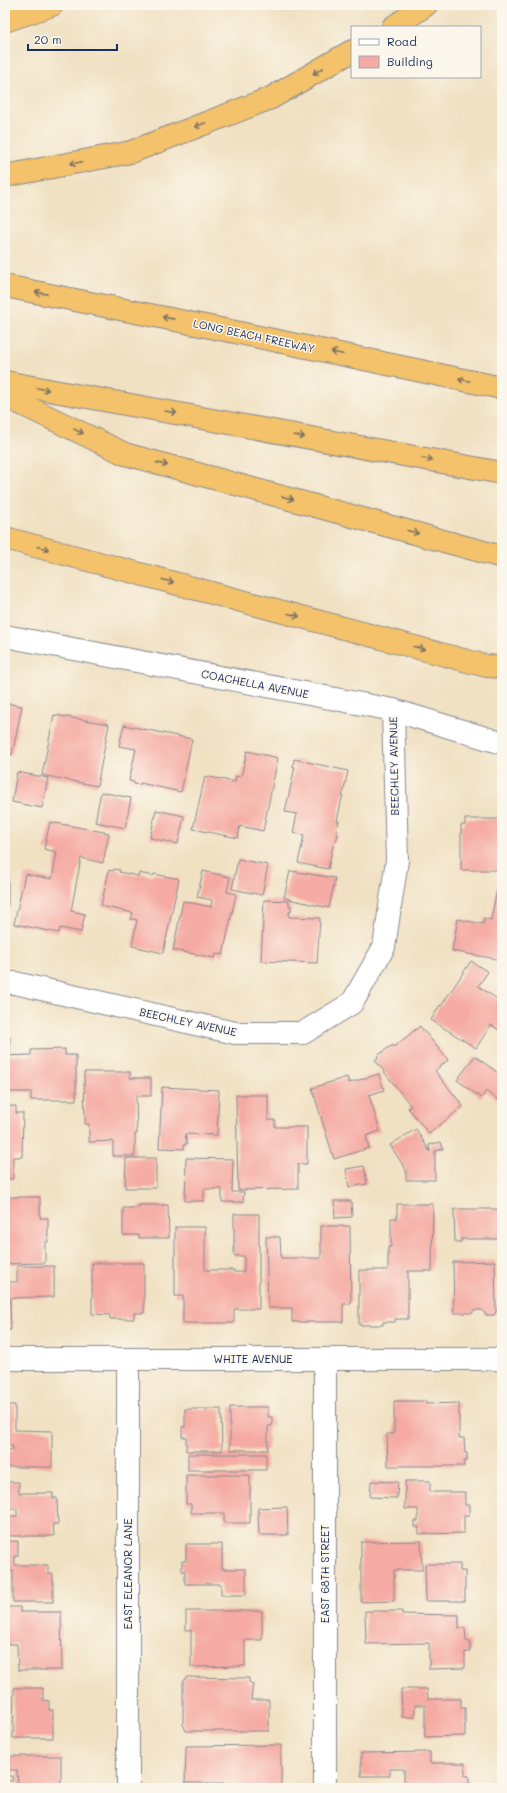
<svg xmlns="http://www.w3.org/2000/svg" width="507" height="1793" font-family="Mali,sans-serif">
	<style>
		.building { fill: #f5aba3 }
		.lines { fill: none; stroke-linecap: round; stroke-linejoin: round }
		.minor-casing { stroke: #868890; stroke-width: 24 }
		.highway-casing { stroke: #868890; stroke-width: 24 }
		.minor { stroke: #fff; stroke-width: 22 }
		.highway { stroke: #f3c26a; stroke-width: 22 }
		.oneway { stroke: #7c7163 }
		.labels { text-anchor: middle; stroke-width: 3; stroke-linejoin: round; paint-order: stroke }
		.street-label { font-size: 11px; fill: #1b2f5e; stroke: #fbf7ec }
	</style>
	<rect width="100%" height="100%" fill="#fbf7ec"/>
	<filter id="ink" filterUnits="userSpaceOnUse"><feTurbulence type="fractalNoise" baseFrequency=".025" numOctaves="2"/><feDisplacementMap in="SourceGraphic" scale="8" xChannelSelector="R" yChannelSelector="G"/><feConvolveMatrix kernelMatrix="1 2 1 2 8 2 1 2 1" color-interpolation-filters="sRGB"/></filter>
	<filter id="wash" filterUnits="userSpaceOnUse"><feTurbulence type="fractalNoise" baseFrequency=".012" numOctaves="4" result="noise"/><feDisplacementMap in="SourceGraphic" scale="16" xChannelSelector="R" yChannelSelector="G"/><feGaussianBlur stdDeviation="0.9" result="paint"/><feColorMatrix in="noise" values="0 0 0 0 0 0 0 0 0 0 0 0 0 0 0 0 0 1.4 0 .05"/><feComposite in="paint" operator="in"/></filter>
	<g filter="url(#wash)">
		<rect width="100%" height="100%" fill="#f1e1c3"/>
		<g id="blocks">
			<g class="building">
				<path d="M5,703L22,706L12,755L5,754Z"/>
				<path d="M54,715L109,724L97,786L42,775Z"/>
				<path d="M124,725L192,739L181,792L140,783V785L134,784V782L129,781L136,749L119,746Z"/>
				<path d="M247,751L278,758L263,831L240,826L238,838L193,829L205,776L235,782L236,776L241,777Z"/>
				<path d="M294,759L348,771L337,821H339L336,833L338,834L336,841H334L328,869L298,863L304,835L293,833L297,814L285,812L295,767H293Z"/>
				<path d="M17,772L48,778L42,808L12,802Z"/>
				<path d="M101,792L131,798L125,828L95,822Z"/>
				<path d="M156,810L184,816L178,844L150,838Z"/>
				<path d="M465,819H502V870H461V825H465Z"/>
				<path d="M50,822L109,833L103,863L81,858L71,911L85,914L81,932L60,928L59,933L14,924L25,874L52,879L57,852L44,849Z"/>
				<path d="M238,859L268,865L262,895L232,889Z"/>
				<path d="M5,866H8V905H7V911H5Z"/>
				<path d="M114,869L120,870L119,872L138,876L139,873L153,876L154,874L179,879L163,953L132,946L137,920L131,919L133,913L101,906L109,870L113,871Z"/>
				<path d="M203,871L230,877L227,892L236,894L223,955L216,954L215,958L173,950L183,901L211,907L212,900L197,897Z"/>
				<path d="M290,871L335,878L329,908L284,898Z"/>
				<path d="M497,889L502,890V960L452,951L458,919L483,924L484,918L491,920Z"/>
				<path d="M264,900L289,901V906H291V912H289V917L320,918L317,963L261,961Z"/>
				<path d="M471,961L488,972L478,986L502,1002V1032L491,1025L476,1048L431,1020L440,1005L441,1006Z"/>
				<path d="M420,1026L448,1060L435,1071L463,1106L429,1134L408,1108L411,1106L375,1060L378,1058L377,1056L388,1048L393,1045L394,1047Z"/>
				<rect x="5" y="1037" width="5" height="16"/>
				<path d="M65,1049V1055H76V1100H31V1092H5V1056L31,1055V1050Z"/>
				<path d="M475,1056L502,1076V1103L486,1091L481,1098L457,1080Z"/>
				<path d="M84,1072H130V1078H151V1096H136L137,1134H135V1156H113V1141L89,1142V1124H85Z"/>
				<path d="M379,1074L384,1090L369,1095L380,1131L366,1136L369,1148L334,1159L312,1088L347,1077L349,1083Z"/>
				<path d="M162,1087L219,1090L217,1135L185,1134L187,1144H184V1149L159,1148Z"/>
				<path d="M236,1095H268V1120H275V1127H307V1164H298V1189L238,1190Z"/>
				<path d="M5,1106H16V1113H23L22,1157H13V1179H5Z"/>
				<path d="M416,1129L430,1152L429,1145L441,1142L443,1149L435,1151V1180H406V1170L390,1145Z"/>
				<path d="M126,1158H156V1188H125Z"/>
				<path d="M186,1158L233,1159L232,1192H244L243,1202H222V1189H204V1201H185Z"/>
				<path d="M364,1166L367,1184L349,1187L346,1169Z"/>
				<path d="M5,1197H40V1218H48V1242H45V1263L5,1264Z"/>
				<path d="M334,1201H351L352,1217L335,1218Z"/>
				<path d="M397,1204H433L432,1271H408V1319H395V1322H383V1325H359V1270H388V1247H391V1218H397Z"/>
				<path d="M139,1205H168L169,1238H139V1235H123V1208H139Z"/>
				<path d="M454,1209H502V1239H461V1242H455Z"/>
				<path d="M234,1214H259V1309H234V1323H183V1296H175V1227H205V1270H234V1272H244V1256H234Z"/>
				<path d="M321,1226H350L351,1304H343V1322H292V1308H268L266,1237H280L281,1258H321Z"/>
				<path d="M495,1261L496,1312L494,1315H486L482,1310H473V1313H454L453,1262Z"/>
				<path d="M92,1263H144V1313H134V1319H110V1315L92,1314Z"/>
				<path d="M17,1266H54V1297L10,1298L11,1330H5V1282H17Z"/>
				<path d="M394,1401H426V1404L459,1403V1438H464L465,1453H467V1461H464V1466H388L387,1434H394Z"/>
				<path d="M5,1405H15V1430L52,1431V1467H5V1450H13L12,1445H5Z"/>
				<path d="M230,1407H268V1417H272V1426H268V1450H230Z"/>
				<path d="M185,1409H221L222,1451H186V1437H182V1427H185Z"/>
				<rect x="188" y="1454" width="78" height="16"/>
				<path d="M186,1475H250V1523H224V1513H191V1504H186Z"/>
				<path d="M371,1481L398,1482L397,1498L370,1497Z"/>
				<path d="M405,1481H430V1492H465V1505H469V1516H464V1533L419,1534V1527H415V1521H418V1509H405Z"/>
				<path d="M5,1482H19V1493H53V1498H57L58,1524H53L54,1536H5V1516H17V1509H5Z"/>
				<path d="M287,1507L288,1535H259L258,1508Z"/>
				<path d="M5,1541H18V1556H15V1565H48V1574H53V1602H13V1571H5Z"/>
				<path d="M421,1541L422,1570H394V1601L361,1602V1542Z"/>
				<path d="M186,1544H222V1569H246V1595H221V1584H185V1571H182V1561H186Z"/>
				<path d="M425,1564H460V1571H465V1601H426Z"/>
				<path d="M5,1607H20V1612H61L62,1670H18L17,1644H5Z"/>
				<path d="M186,1611H262V1640H245V1666L191,1667V1630H186Z"/>
				<path d="M365,1611H402V1614L459,1615V1628H465L466,1641H470V1652H465V1668L429,1669V1643L366,1644Z"/>
				<path d="M187,1677L249,1678V1682L253,1684L251,1700H269V1731H186L183,1724V1682Z"/>
				<path d="M14,1688H43V1700L49,1701V1710H53V1738H13Z"/>
				<path d="M401,1689H427L428,1699H461V1708H465V1736L425,1737V1705H415V1717H402Z"/>
				<path d="M281,1745V1788H234V1783H185L186,1746Z"/>
				<path d="M430,1752V1763H465V1776H469V1787L404,1788V1769H390V1776H361V1753Z"/>
				<path d="M5,1756H61V1788H18L17,1770H9V1776H12V1781H5Z"/>
			</g>
		</g>
	</g>
	<g filter="url(#ink)">
		<use href="#blocks" fill-opacity="0" stroke="#868890" stroke-width="1"/>
		<g class="lines">
			<defs>
				<g id="minor">
					<path d="M5,636L393,710L502,743"/>
					<path d="M5,983H15L235,1033H303L352,1003L384,947L397,860L393,710"/>
					<path d="M5,1359H502"/>
					<path d="M325,1359V1788"/>
					<path d="M128,1788V1359"/>
				</g>
				<g id="highway">
					<path d="M5,21L52,5"/>
					<path d="M393,27L426,5"/>
					<path d="M5,176L131,152L271,98L352,51"/>
					<path d="M5,286L235,332L502,388"/>
					<path d="M5,382L502,473"/>
					<path d="M5,396L125,454L502,557"/>
					<path d="M5,538L486,666L502,667"/>
				</g>
			</defs>
			<use href="#minor" class="minor-casing"/>
			<use href="#highway" class="highway-casing"/>
			<use href="#minor" class="minor"/>
			<use href="#highway" class="highway"/>
		</g>
		<defs><path id="oneway-shaft" d="M-6 0H5M1.5-3L5.5 0L1.5 3" fill="none" stroke-width="1.6" stroke-linecap="round" stroke-linejoin="round"/></defs>
		<g class="oneway">
			<use href="#oneway-shaft" transform="translate(318 71) rotate(150)"/>
			<use href="#oneway-shaft" transform="translate(200 125) rotate(159)"/>
			<use href="#oneway-shaft" transform="translate(76 163) rotate(168)"/>
			<use href="#oneway-shaft" transform="translate(41 293) rotate(-169)"/>
			<use href="#oneway-shaft" transform="translate(168 318) rotate(-169)"/>
			<use href="#oneway-shaft" transform="translate(337 353) rotate(-168)"/>
			<use href="#oneway-shaft" transform="translate(464 380) rotate(-168)"/>
			<use href="#oneway-shaft" transform="translate(43 389) rotate(10)"/>
			<use href="#oneway-shaft" transform="translate(171 412) rotate(10)"/>
			<use href="#oneway-shaft" transform="translate(78 431) rotate(26)"/>
			<use href="#oneway-shaft" transform="translate(299 436) rotate(10)"/>
			<use href="#oneway-shaft" transform="translate(427 459) rotate(10)"/>
			<use href="#oneway-shaft" transform="translate(162 464) rotate(15)"/>
			<use href="#oneway-shaft" transform="translate(288 498) rotate(15)"/>
			<use href="#oneway-shaft" transform="translate(413 532) rotate(15)"/>
			<use href="#oneway-shaft" transform="translate(43 548) rotate(15)"/>
			<use href="#oneway-shaft" transform="translate(168 581) rotate(15)"/>
			<use href="#oneway-shaft" transform="translate(294 615) rotate(15)"/>
			<use href="#oneway-shaft" transform="translate(419 648) rotate(15)"/>
		</g>
	</g>
	<g class="labels">
		<g class="street-label">
			<text transform="translate(254 336) rotate(12)" y="4">LONG BEACH FREEWAY</text>
			<text transform="translate(255 684) rotate(11)" y="4">COACHELLA AVENUE</text>
			<text transform="translate(394 766) rotate(-91)" y="4">BEECHLEY AVENUE</text>
			<text transform="translate(188 1022) rotate(12)" y="4">BEECHLEY AVENUE</text>
			<text x="253" y="1363">WHITE AVENUE</text>
			<text transform="translate(128 1574) rotate(-90)" y="4">EAST ELEANOR LANE</text>
			<text transform="translate(325 1574) rotate(-90)" y="4">EAST 68TH STREET</text>
		</g>
	</g>
	<rect width="507" height="1793" fill="none" stroke="#fbf7ec" stroke-width="20"/>
	<rect x="351" y="26" width="130" height="52" fill="#fbf7ec" stroke="#a1a7b3"/>
	<rect x="359" y="39" width="20" height="6" fill="#ffffff" stroke="#a1a7b3"/>
	<text x="387" y="46" font-size="12" fill="#1b2f5e">Road</text>
	<rect x="359" y="56" width="20" height="12" fill="#f5aba3" stroke="#a1a7b3"/>
	<text x="387" y="66" font-size="12" fill="#1b2f5e">Building</text>
	<path d="M28 44v6h89v-6" fill="none" stroke="#1b2f5e" stroke-width="2"/>
	<text x="34" y="44" font-size="12" fill="#1b2f5e" stroke="#fbf7ec" stroke-width="3" paint-order="stroke">20 m</text>
</svg>
